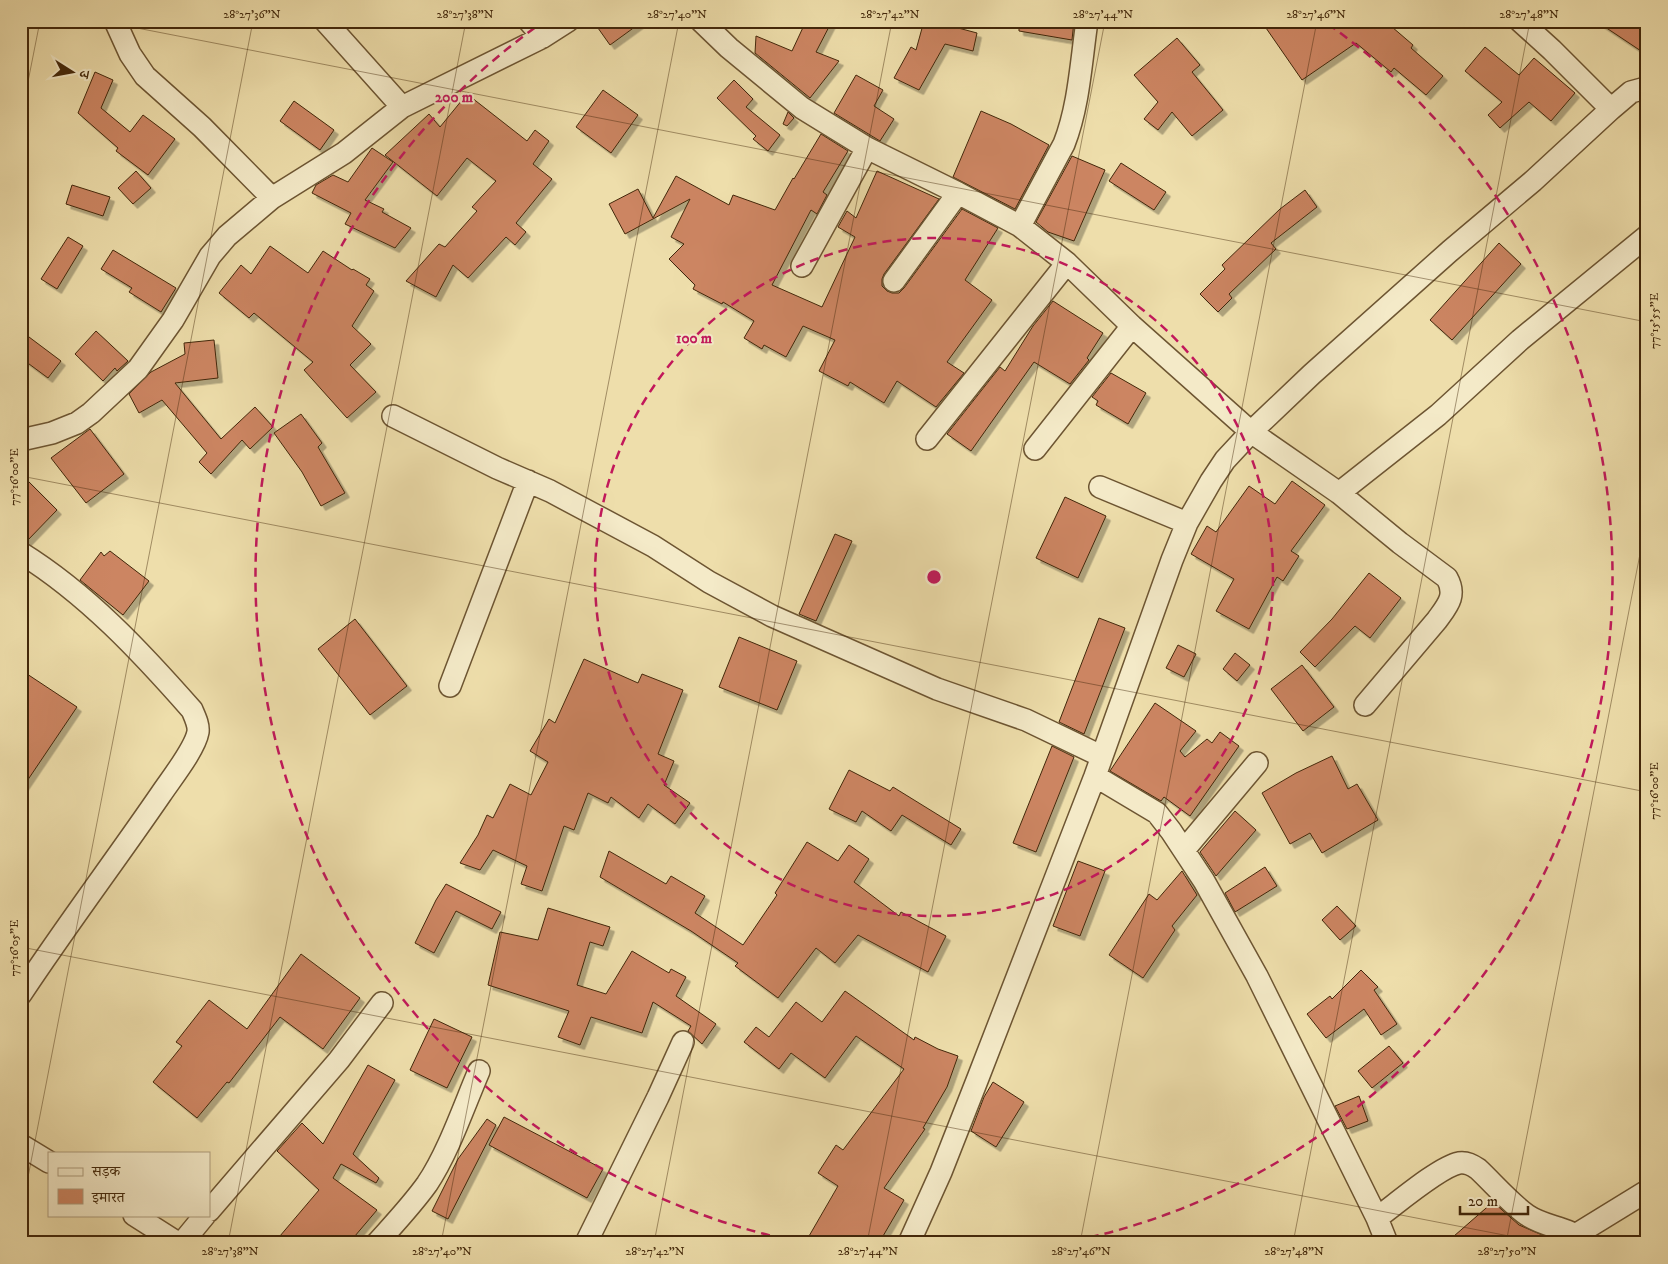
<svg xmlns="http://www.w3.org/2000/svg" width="1668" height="1264" viewBox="0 0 1668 1264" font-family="'IM FELL DW Pica','Noto Serif Devanagari',serif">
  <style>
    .building { fill: #cc8562; stroke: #42270a; filter: url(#shadow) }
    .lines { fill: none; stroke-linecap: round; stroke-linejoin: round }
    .minor-casing { stroke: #6d5532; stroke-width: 24 }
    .minor { stroke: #f4eac8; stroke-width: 21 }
    .ticks { fill: none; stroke: #42270a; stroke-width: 1; stroke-opacity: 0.45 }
    .ring { fill: none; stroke: #c2185b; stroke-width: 2.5; stroke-dasharray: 9 6 }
    .centre { fill: #c2185b; stroke: #f4eac8; stroke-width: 2.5 }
    .ring-label { font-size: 15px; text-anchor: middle; font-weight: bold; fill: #c2185b; stroke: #f4eac8; stroke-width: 4; stroke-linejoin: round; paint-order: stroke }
    .neatline { fill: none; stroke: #42270a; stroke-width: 2 }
    .ticks-label { font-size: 12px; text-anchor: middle; fill: #42270a }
  </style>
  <defs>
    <filter id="shadow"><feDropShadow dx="4.5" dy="4.5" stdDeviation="0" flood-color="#0004"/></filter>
  </defs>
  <rect width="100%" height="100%" fill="#eedeab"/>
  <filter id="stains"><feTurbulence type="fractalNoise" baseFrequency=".004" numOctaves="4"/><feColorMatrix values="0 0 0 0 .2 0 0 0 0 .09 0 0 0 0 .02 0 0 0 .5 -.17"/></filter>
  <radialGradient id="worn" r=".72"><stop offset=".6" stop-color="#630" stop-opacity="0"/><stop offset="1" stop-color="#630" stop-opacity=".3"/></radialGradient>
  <!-- building -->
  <path class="building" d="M593,21H643L610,45Z
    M806,21H832L816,52L839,61L810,98L755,53L756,36L792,51Z
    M924,21H932L977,33L973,51L945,44L919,90L894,78L911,47L916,50Z
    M1019,21H1074L1072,40L1019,31Z
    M1275,21H1385L1413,45L1411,48L1443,76L1426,95L1394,68L1391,72L1356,43L1302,80L1266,28Z
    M1596,21H1647V55Z
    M1177,38L1200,65L1192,72L1223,110L1192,136L1172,112L1158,130L1144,119L1158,102L1134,75Z
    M1485,47L1519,75L1534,58L1575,93L1551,121L1529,102L1500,128L1488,115L1502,102L1465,71Z
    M95,72L113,80L101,108L130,132L143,115L175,139L148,175L116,151L118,148L78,113Z
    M856,75L883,90L874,106L894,119L880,141L834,113Z
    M734,80L753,99L746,107L780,135L768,151L753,139L756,136L717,98Z
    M603,90L638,115L611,153L576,127Z
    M467,94L527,141L535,130L549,141L533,164L552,179L516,223L526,232L515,245L506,237L468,278L453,265L436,297L406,281L439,244L445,247L477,211L472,207L496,181L467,158L437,196L385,155L429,114L440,127Z
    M294,101L334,130L320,150L280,121Z
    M981,111L1011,124L1049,145L1015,209L953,177Z
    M788,112L794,118L787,126L783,124Z
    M821,134L848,151L823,192L827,195L817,214L811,210L772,285L822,307L855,237L838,227L847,211L856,218L877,171L939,199L884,274L882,279V286L887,291L892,293H899L904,288L962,209L998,228L965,280L992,300L947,362L964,373L936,407L897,381L884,403L850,382L848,386L819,371L835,340L803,326L786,357L764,345L762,349L744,338L754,321L723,302L722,304L693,289L695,285L669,259L684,244L671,237L690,199L625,234L609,204L638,189L653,218L676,176L729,205L733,195L775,210L793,178L794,179Z
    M372,148L393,162L365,200L384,209L382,212L411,228L395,248L345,224L351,213L312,193L316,185L333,175L348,182Z
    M1072,156L1105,170L1074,241L1048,232L1036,222Z
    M1121,163L1166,192L1154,210L1109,181Z
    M136,171L151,188L133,204L118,188Z
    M72,185L110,197L103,216L66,204Z
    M1305,190L1317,207L1271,243L1276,249L1229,294L1232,298L1218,312L1200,294L1225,269L1222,265L1280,209Z
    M68,237L83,246L57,289L41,279Z
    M1499,243L1521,264L1452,340L1430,320Z
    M270,246L308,273L323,251L352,270L353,269L370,279L366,285L374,291L352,326L371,344L350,365L376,392L347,418L304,370L313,362L254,313L249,318L219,293L241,265L251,274Z
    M113,250L176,288L161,312L129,292L132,288L101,269Z
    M1053,301L1103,333L1087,358L1089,360L1070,384L1034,362L971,451L947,434L1000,367L1005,371L1033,326Z
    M21,331L61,361L48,378L21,358Z
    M96,331L128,361L117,371L115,368L103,381L75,354Z
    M214,340L218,378L175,383L221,439L255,407L273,427L250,449L242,440L211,474L199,462L207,453L162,400L139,413L129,394L151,372L185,354L184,343Z
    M1111,373L1146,393L1128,424L1096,405L1098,401L1092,397Z
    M301,414L322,443L318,447L345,493L321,506L302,472L274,433Z
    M90,429L124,474L86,503L51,458Z
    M21,474L57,510L26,542L21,541Z
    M1292,481L1325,505L1291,551L1299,556L1283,581L1277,577L1249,629L1216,611L1234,579L1191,554L1207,526L1216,532L1249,486L1275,504Z
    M1065,497L1106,516L1078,578L1036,558Z
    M835,534L852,541L816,621L799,614Z
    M110,551L149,581L123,615L80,580L101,552L104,556Z
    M1369,573L1401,598L1370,638L1355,626L1315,667L1300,652L1332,619Z
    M1099,618L1125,628L1084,734L1059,722Z
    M355,619L407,686L370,715L318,649Z
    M739,637L797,661L777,710L719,687Z
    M1178,645L1196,654L1184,677L1166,668Z
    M1235,653L1250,665L1237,681L1223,669Z
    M584,659L638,683L642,674L683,690L658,754L674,761L664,785L690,803L675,824L648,804L639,818L611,797L608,803L588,793L574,830L564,826L542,891L521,884L527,866L493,850L480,870L460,863L478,835L487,815L493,818L510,784L531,795L548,762L530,751L549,719L555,723Z
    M1302,665L1334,707L1303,731L1271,689Z
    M21,670L77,707L21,790Z
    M1155,703L1196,731L1180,751L1185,757L1207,739L1212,743L1220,732L1239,746L1190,816L1164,797L1161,801L1110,771Z
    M1052,746L1074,757L1036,852L1013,843Z
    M1332,756L1348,789L1357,784L1378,820L1322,853L1310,833L1290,844L1262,793L1296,773Z
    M849,770L890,791L893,787L961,829L951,845L902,815L891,831L862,811L856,822L829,809Z
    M1235,811L1256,830L1216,876L1200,852Z
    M807,842L838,861L849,845L869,859L854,882L899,916L901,912L946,936L928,972L858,935L835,963L816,948L778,998L735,966L738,963L691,931L600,877L609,851L666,884L671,876L705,896L695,913L743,945L777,895L775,893Z
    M1078,861L1105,871L1080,936L1053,926Z
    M1265,867L1277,886L1235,912L1225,893Z
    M1182,871L1197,895L1172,926L1175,930L1143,978L1109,955L1149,894L1157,900Z
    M446,884L501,912L492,929L456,911L434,953L415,943L436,900Z
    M1337,906L1356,926L1340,940L1322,920Z
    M548,908L610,927L603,946L590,942L577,985L606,994L632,951L669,973L671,969L686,977L676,996L716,1024L702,1044L688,1031L691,1026L653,1002L642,1033L591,1017L580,1045L558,1037L569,1011L488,985L500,932L538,940Z
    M301,954L360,998L323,1049L280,1017L229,1083L227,1082L197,1118L153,1082L182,1046L176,1042L209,1000L247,1029Z
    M1361,970L1378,987L1374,990L1397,1024L1381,1035L1364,1009L1326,1038L1307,1014L1330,996L1332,999Z
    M845,991L914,1040L915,1037L938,1049L958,1056L947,1087L923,1128L925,1129L884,1188L904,1200L879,1243H805L838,1186L818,1173L836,1145L843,1150L904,1069L856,1036L825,1078L791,1053L779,1069L744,1042L756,1027L769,1037L796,1002L822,1022Z
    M434,1019L472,1037L447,1088L410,1070Z
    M1389,1046L1403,1063L1372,1088L1358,1071Z
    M368,1065L395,1080L353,1154L379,1178L376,1183L341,1164L333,1178L377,1210L349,1243H274L319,1190L277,1151L302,1123L323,1144Z
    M993,1082L1024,1102L996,1147L971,1131L984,1097Z
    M1359,1096L1368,1121L1347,1129L1335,1106Z
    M504,1117L603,1169L587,1198L489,1145Z
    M487,1119L496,1125L448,1219L432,1211L458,1159Z
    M1493,1202L1519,1225L1547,1237L1553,1243H1446Z"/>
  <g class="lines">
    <!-- minor casing -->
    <g class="minor-casing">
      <path id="minor" d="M115,21L130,54L145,76L202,127L272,198
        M325,21L402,107
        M529,21L543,37
        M701,21L729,48L802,108L867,148L958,193L1020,226L1067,263L1132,326L1251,432L1339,493L1400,543L1447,578C1457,596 1447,606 1437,620L1365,705
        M1520,21L1552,50L1611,109
        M1020,226L1064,144C1079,106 1081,62 1087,21
        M802,266L867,148
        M894,281L958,193
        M393,416L497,468L550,491L595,515L653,546L709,582L772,616L937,689L1026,720L1101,756
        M927,439L1067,263
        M21,440L52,433L77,423L91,413L138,369L173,320L210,256L227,236L272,198L344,153L402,107L543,37L568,21
        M1035,449L1132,326
        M1100,487L1187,523
        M1339,493L1438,415L1520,340L1647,236
        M21,553C87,594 141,652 192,710C195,717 199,725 198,732C195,749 171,779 161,794C115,861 66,926 21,994
        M450,686L528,481
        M1095,776L1157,813L1171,831L1204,881L1257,976L1377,1218L1387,1243
        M1184,850L1257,763
        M21,1145L49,1162
        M209,1211L339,1060L382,1003
        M134,1215L178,1243
        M1377,1218C1395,1205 1439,1167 1459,1163C1467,1162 1472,1165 1478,1169C1493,1183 1510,1203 1527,1215C1546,1228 1568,1226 1587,1243
        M1577,1234L1647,1191
        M182,1243L205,1215
        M377,1243C394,1224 412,1205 427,1184C448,1153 464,1106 479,1071
        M586,1243L658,1097L683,1042
        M909,1243L941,1172L978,1078L1095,776L1172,560L1187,523L1211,481L1225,460L1251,432L1312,374L1450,251L1533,181L1611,109L1631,92L1642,89L1647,90"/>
    </g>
    <!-- minor -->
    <use href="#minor" class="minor"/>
  </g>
  <!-- ticks -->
  <path class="ticks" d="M101,21L1647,322M21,117L40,21M21,476L1647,792M21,947L1545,1243M21,1213L253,21M228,1243L466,21M441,1243L679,21M654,1243L892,21M867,1243L1105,21M1080,1243L1317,21M1293,1243L1530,21M1506,1243L1647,518"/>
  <!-- distance rings -->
  <g class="ring">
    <circle cx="934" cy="577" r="339"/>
    <path d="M799 1242A679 679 0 0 1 540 24M1328 24A679 679 0 0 1 1069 1242"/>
  </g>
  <circle cx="934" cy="577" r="8" class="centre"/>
  <g class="ring-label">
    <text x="454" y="102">200 m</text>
    <text x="694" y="343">100 m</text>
  </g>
  <!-- margin -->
  <rect width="1668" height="1264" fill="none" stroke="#eedeab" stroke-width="55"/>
  <!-- legend -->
  <rect x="48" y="1152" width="162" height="65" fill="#f4eac8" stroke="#ad9c7c"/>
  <rect x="58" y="1168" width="25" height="8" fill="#f4eac8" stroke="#ad9c7c"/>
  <text x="92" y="1176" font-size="15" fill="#42270a">सड़क</text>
  <rect x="58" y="1189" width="25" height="15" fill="#cc8562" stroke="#ad9c7c"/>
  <text x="92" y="1202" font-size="15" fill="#42270a">इमारत</text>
  <!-- north arrow -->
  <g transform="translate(72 72) rotate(101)" stroke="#f4eac8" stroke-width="4" paint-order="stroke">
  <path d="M0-4L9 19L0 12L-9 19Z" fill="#42270a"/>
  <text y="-8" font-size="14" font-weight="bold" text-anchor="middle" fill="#42270a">उ</text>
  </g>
  <!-- scale -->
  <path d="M1460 1206v8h68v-8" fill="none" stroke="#42270a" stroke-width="2.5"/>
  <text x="1468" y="1206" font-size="15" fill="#42270a" stroke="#f4eac8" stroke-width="4" paint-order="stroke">20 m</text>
  <rect x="28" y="28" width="1612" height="1208" class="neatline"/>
  <g class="ticks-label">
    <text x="252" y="18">28°27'36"N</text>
    <text x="465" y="18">28°27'38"N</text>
    <text x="677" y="18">28°27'40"N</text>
    <text x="890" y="18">28°27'42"N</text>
    <text x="1103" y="18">28°27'44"N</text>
    <text x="1316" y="18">28°27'46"N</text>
    <text x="1529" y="18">28°27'48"N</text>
    <text transform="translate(1654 321) rotate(-90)" y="4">77°15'55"E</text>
    <text transform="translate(14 477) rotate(-90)" y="4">77°16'00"E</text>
    <text transform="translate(1654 791) rotate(-90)" y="4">77°16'00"E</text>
    <text transform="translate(14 948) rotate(-90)" y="4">77°16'05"E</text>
    <text x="230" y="1255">28°27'38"N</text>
    <text x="442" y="1255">28°27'40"N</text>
    <text x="655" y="1255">28°27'42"N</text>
    <text x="868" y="1255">28°27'44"N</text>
    <text x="1081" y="1255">28°27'46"N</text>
    <text x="1294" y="1255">28°27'48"N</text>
    <text x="1507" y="1255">28°27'50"N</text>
  </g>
  <rect width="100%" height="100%" filter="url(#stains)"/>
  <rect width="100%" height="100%" fill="url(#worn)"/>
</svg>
